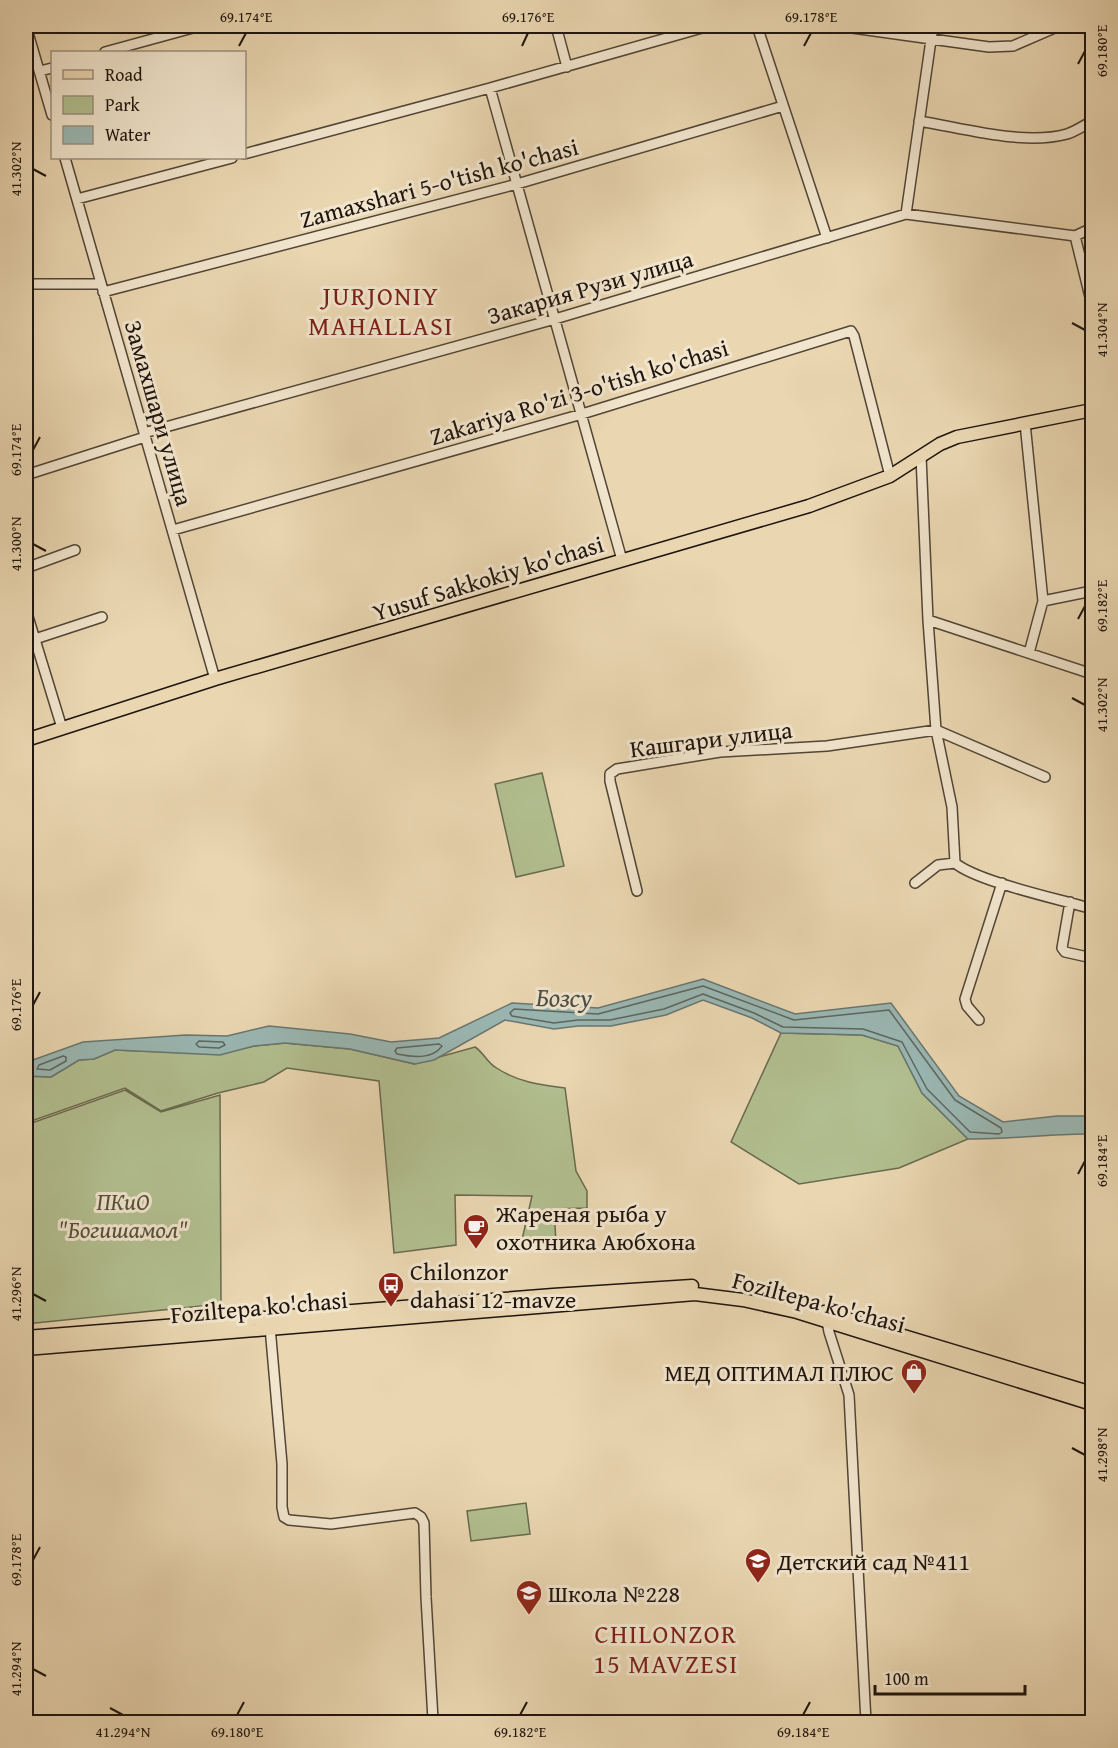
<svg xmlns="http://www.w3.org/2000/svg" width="1118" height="1748" viewBox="0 0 1118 1748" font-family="'Gentium Book Plus',serif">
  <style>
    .green { fill: #b2bf90; stroke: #686a4e; stroke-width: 1.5 }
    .water { fill: #9ab8b4; stroke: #687671; stroke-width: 1.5 }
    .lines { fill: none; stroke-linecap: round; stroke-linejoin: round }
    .shore { stroke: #5c6660; stroke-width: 1.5 }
    .minor-casing { stroke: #514536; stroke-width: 12 }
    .major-casing { stroke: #1e140d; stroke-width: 15 }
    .minor { stroke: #f1e5cd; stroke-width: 9 }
    .major { stroke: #ead7b2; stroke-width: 12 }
    .ticks { fill: none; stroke: #1e140d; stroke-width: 2 }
    .labels { text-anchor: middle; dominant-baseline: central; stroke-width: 6; stroke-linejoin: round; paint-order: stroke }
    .street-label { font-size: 24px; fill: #1e140d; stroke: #f1e5cd }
    .park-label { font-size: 24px; font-style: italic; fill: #52503b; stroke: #f1e5cd }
    .poi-label { font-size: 24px; fill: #1e140d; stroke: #f1e5cd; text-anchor: start }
    .neighbourhood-label { font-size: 26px; letter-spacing: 1.5px; fill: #7a1f14; stroke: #f1e5cd }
    .water-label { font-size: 26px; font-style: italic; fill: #494d47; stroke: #f1e5cd }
    .neatline { fill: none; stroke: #1e140d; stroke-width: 2 }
    .ticks-label { font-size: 15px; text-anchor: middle; fill: #1e140d }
  </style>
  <rect width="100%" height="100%" fill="#ead7b2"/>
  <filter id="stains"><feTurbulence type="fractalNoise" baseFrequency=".00333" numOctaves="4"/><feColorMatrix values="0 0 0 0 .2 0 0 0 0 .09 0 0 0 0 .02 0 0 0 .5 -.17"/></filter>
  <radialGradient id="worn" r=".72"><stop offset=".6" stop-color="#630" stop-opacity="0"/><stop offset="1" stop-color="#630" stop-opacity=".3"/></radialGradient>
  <!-- green -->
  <path class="green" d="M542,773L564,866L516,877L495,784Z
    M781,1033L862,1035L898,1046L922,1093L968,1139L899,1168L799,1184L731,1142Z
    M285,1043L350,1049L414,1064L475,1047C483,1052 487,1062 495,1067C517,1082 540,1085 565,1088L576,1171L587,1191V1208L554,1209L556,1243L521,1244L532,1196L455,1195L456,1245L394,1253L379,1081L287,1068L264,1082L218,1093L161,1111L125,1088L26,1123V1076L51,1077L79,1060L94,1059L115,1050L219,1054L254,1046Z
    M125,1090L161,1112L220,1095L221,1304L26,1324V1125Z
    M526,1503L530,1534L471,1541L467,1511Z"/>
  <!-- water -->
  <path class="water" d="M703,979L795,1014L891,1003L959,1096L1003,1122L1057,1116H1092V1134C1051,1133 1010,1140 968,1139L922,1093L898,1046L862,1035L781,1033L752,1018L703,1000L666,1015L611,1026H578L554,1029L505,1020L434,1060L415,1064L350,1049L285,1043L254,1046L220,1055L115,1050L94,1059L79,1060L51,1077L26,1076V1058L33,1060L83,1042L186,1035L227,1036L269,1026L350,1034L391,1042L439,1038L512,1003L598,1008Z"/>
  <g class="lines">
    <!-- shore -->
    <path class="shore" d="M703,986L794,1020L889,1010L955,1100L1001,1128L1002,1132L999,1134L970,1132L927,1089L902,1042L863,1029L783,1027L754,1013L703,994L664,1009L610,1020H578L554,1023L512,1016L510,1013L514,1009L598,1014Z
      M199,1041L223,1042L225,1045L219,1048L199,1047L196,1044Z
      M439,1044L442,1046C432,1060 412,1057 397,1054L395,1051L397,1048Z
      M63,1056L66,1057V1061L50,1070L37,1069L39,1065Z"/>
    <!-- minor casing -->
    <g class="minor-casing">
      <path id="minor" d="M26,26L52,115
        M556,26L567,67
        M757,26L827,238
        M838,26L989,47L1013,46L1059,26
        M105,52L200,26
        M40,71L52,68
        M490,88L622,560
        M919,121C963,128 1024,146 1067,134C1076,131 1085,125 1092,121
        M244,154L490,88L709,26
        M65,158L215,679
        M77,199L232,158
        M906,214L933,26
        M1075,236L1092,305
        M26,284H100
        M103,292L517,184L783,106
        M1025,423L1043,601
        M144,433L555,319L906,214L1075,236L1092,228
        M921,456L928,620L936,730L952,807L955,863C978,882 1060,899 1092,909
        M26,475L145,437
        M173,530L582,414L851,331L854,336L890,476
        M26,568L75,550
        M26,610L62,728
        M928,620L1092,674
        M35,639L102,617
        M1029,653L1043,601L1092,591
        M915,883L938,865L955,863
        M637,891L610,781V774L617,769L720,752L827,746L936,730L1045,777
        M1070,902L1062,948L1065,952L1092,958
        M979,1020L967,1006L965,999L1002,883
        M827,1321L829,1332L849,1395L866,1722
        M270,1327L282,1464V1507L284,1517L289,1520L331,1524L415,1513L421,1517L424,1523L426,1597L433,1720L484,1722"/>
    </g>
    <!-- major casing -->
    <g class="major-casing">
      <path id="major" d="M26,740L215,679L809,506L890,476L940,444L957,437L1092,410
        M824,1312L1092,1393
        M26,1337L553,1295L692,1286
        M26,1349L695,1294L743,1300L797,1312L1092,1404"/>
    </g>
    <!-- minor -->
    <use href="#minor" class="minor"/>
    <!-- major -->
    <use href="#major" class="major"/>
  </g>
  <!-- ticks -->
  <path class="ticks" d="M239,46L246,33M522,46L528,33M804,46L811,33M1078,64L1085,51M33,169L46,176M1072,323L1085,330M33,450L40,437M33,544L46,551M1078,619L1085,606M1072,698L1085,705M33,1005L40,992M1078,1174L1085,1161M33,1294L46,1301M1072,1448L1085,1455M33,1560L40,1547M33,1669L46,1676M110,1708L123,1715M237,1715L244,1702M520,1715L527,1702M803,1715L810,1702"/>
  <!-- icons -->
  <defs>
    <g id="cafe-pin" transform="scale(1.35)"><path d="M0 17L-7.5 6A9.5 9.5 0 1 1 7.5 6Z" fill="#8f2418" stroke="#f1e5cd"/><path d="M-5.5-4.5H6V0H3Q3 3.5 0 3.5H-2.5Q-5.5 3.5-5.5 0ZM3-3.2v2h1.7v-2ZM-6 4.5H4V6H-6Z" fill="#fff"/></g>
    <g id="bus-pin" transform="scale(1.35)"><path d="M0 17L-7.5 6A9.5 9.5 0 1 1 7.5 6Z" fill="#8f2418" stroke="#f1e5cd"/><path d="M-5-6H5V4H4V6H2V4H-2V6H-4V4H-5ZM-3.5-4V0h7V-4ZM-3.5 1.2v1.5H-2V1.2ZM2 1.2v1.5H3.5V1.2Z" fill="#fff"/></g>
    <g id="shop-pin" transform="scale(1.35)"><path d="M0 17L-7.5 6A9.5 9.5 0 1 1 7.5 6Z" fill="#8f2418" stroke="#f1e5cd"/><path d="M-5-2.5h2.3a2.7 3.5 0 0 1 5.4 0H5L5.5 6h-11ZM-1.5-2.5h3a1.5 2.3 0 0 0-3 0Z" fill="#fff"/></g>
    <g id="school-pin" transform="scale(1.35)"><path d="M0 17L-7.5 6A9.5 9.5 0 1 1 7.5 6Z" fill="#8f2418" stroke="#f1e5cd"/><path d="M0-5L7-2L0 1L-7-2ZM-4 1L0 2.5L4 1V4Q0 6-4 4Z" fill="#fff"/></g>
  </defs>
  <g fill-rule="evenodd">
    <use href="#cafe-pin" x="476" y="1227"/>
    <use href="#bus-pin" x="391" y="1285"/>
    <use href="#shop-pin" x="914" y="1372"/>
    <use href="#school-pin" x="758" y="1561"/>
    <use href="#school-pin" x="529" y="1593"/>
  </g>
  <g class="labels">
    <!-- street labels -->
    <g class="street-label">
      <text transform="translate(439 183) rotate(-15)">Zamaxshari 5-o'tish ko'chasi</text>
      <text transform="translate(590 287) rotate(-16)">Закария Рузи улица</text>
      <text transform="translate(579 392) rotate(-17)">Zakariya Ro'zi 3-o'tish ko'chasi</text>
      <text transform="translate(159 413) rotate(74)">Замахшари улица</text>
      <text transform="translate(488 578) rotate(-17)">Yusuf Sakkokiy ko'chasi</text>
      <text transform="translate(711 739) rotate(-7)">Кашгари улица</text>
      <text transform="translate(819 1302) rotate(15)">Foziltepa ko'chasi</text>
      <text transform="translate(259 1307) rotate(-5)">Foziltepa ko'chasi</text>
    </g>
    <!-- park labels -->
    <g class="park-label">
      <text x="123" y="1201">ПКиО<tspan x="123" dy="28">"Богишамол"</tspan></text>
    </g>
    <!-- poi labels -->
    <g class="poi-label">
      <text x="496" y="1213">Жареная рыба у<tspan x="496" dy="28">охотника Аюбхона</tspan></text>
      <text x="410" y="1271">Chilonzor<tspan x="410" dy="28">dahasi 12-mavze</tspan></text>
      <text x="894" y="1372" text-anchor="end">МЕД ОПТИМАЛ ПЛЮС</text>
      <text x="777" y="1561">Детский сад №411</text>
      <text x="548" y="1593">Школа №228</text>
    </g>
    <!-- neighbourhood labels -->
    <g class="neighbourhood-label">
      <text x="381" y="295">JURJONIY<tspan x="381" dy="30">MAHALLASI</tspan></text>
      <text x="666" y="1633">CHILONZOR<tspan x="666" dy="30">15 MAVZESI</tspan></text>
    </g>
    <!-- water labels -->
    <g class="water-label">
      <text transform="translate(564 997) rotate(1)">Бозсу</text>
    </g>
  </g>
  <!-- margin -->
  <rect width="1118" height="1748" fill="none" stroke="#ead7b2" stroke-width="66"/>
  <!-- legend -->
  <rect x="51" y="51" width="195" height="108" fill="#f1e5cd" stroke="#9d9180" stroke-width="1.5"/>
  <rect x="63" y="70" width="30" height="9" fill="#ead7b2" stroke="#9d9180" stroke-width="1.5"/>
  <text x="105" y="81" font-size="18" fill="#1e140d">Road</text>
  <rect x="63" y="96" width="30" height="18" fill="#b2bf90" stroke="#9d9180" stroke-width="1.5"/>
  <text x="105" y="111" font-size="18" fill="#1e140d">Park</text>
  <rect x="63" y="126" width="30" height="18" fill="#9ab8b4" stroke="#9d9180" stroke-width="1.5"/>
  <text x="105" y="141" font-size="18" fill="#1e140d">Water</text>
  <!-- scale -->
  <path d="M875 1685v9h150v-9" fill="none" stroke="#1e140d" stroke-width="3"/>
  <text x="884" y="1685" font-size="18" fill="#1e140d" stroke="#f1e5cd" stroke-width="4.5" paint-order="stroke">100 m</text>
  <rect x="33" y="33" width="1052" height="1682" class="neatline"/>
  <g class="ticks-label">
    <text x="246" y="22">69.174°E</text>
    <text x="528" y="22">69.176°E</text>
    <text x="811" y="22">69.178°E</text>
    <text transform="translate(1102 51) rotate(-90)" y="5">69.180°E</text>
    <text transform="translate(16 169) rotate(-90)" y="5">41.302°N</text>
    <text transform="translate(1102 330) rotate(-90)" y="5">41.304°N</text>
    <text transform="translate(16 450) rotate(-90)" y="5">69.174°E</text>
    <text transform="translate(16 544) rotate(-90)" y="5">41.300°N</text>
    <text transform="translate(1102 606) rotate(-90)" y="5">69.182°E</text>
    <text transform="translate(1102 705) rotate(-90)" y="5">41.302°N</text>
    <text transform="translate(16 1005) rotate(-90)" y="5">69.176°E</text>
    <text transform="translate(1102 1161) rotate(-90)" y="5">69.184°E</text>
    <text transform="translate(16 1294) rotate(-90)" y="5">41.296°N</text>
    <text transform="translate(1102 1455) rotate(-90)" y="5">41.298°N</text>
    <text transform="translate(16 1560) rotate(-90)" y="5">69.178°E</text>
    <text transform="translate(16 1669) rotate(-90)" y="5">41.294°N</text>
    <text x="123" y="1737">41.294°N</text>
    <text x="237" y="1737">69.180°E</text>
    <text x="520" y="1737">69.182°E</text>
    <text x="803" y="1737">69.184°E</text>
  </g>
  <rect width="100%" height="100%" filter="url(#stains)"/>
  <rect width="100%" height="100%" fill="url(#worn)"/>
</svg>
